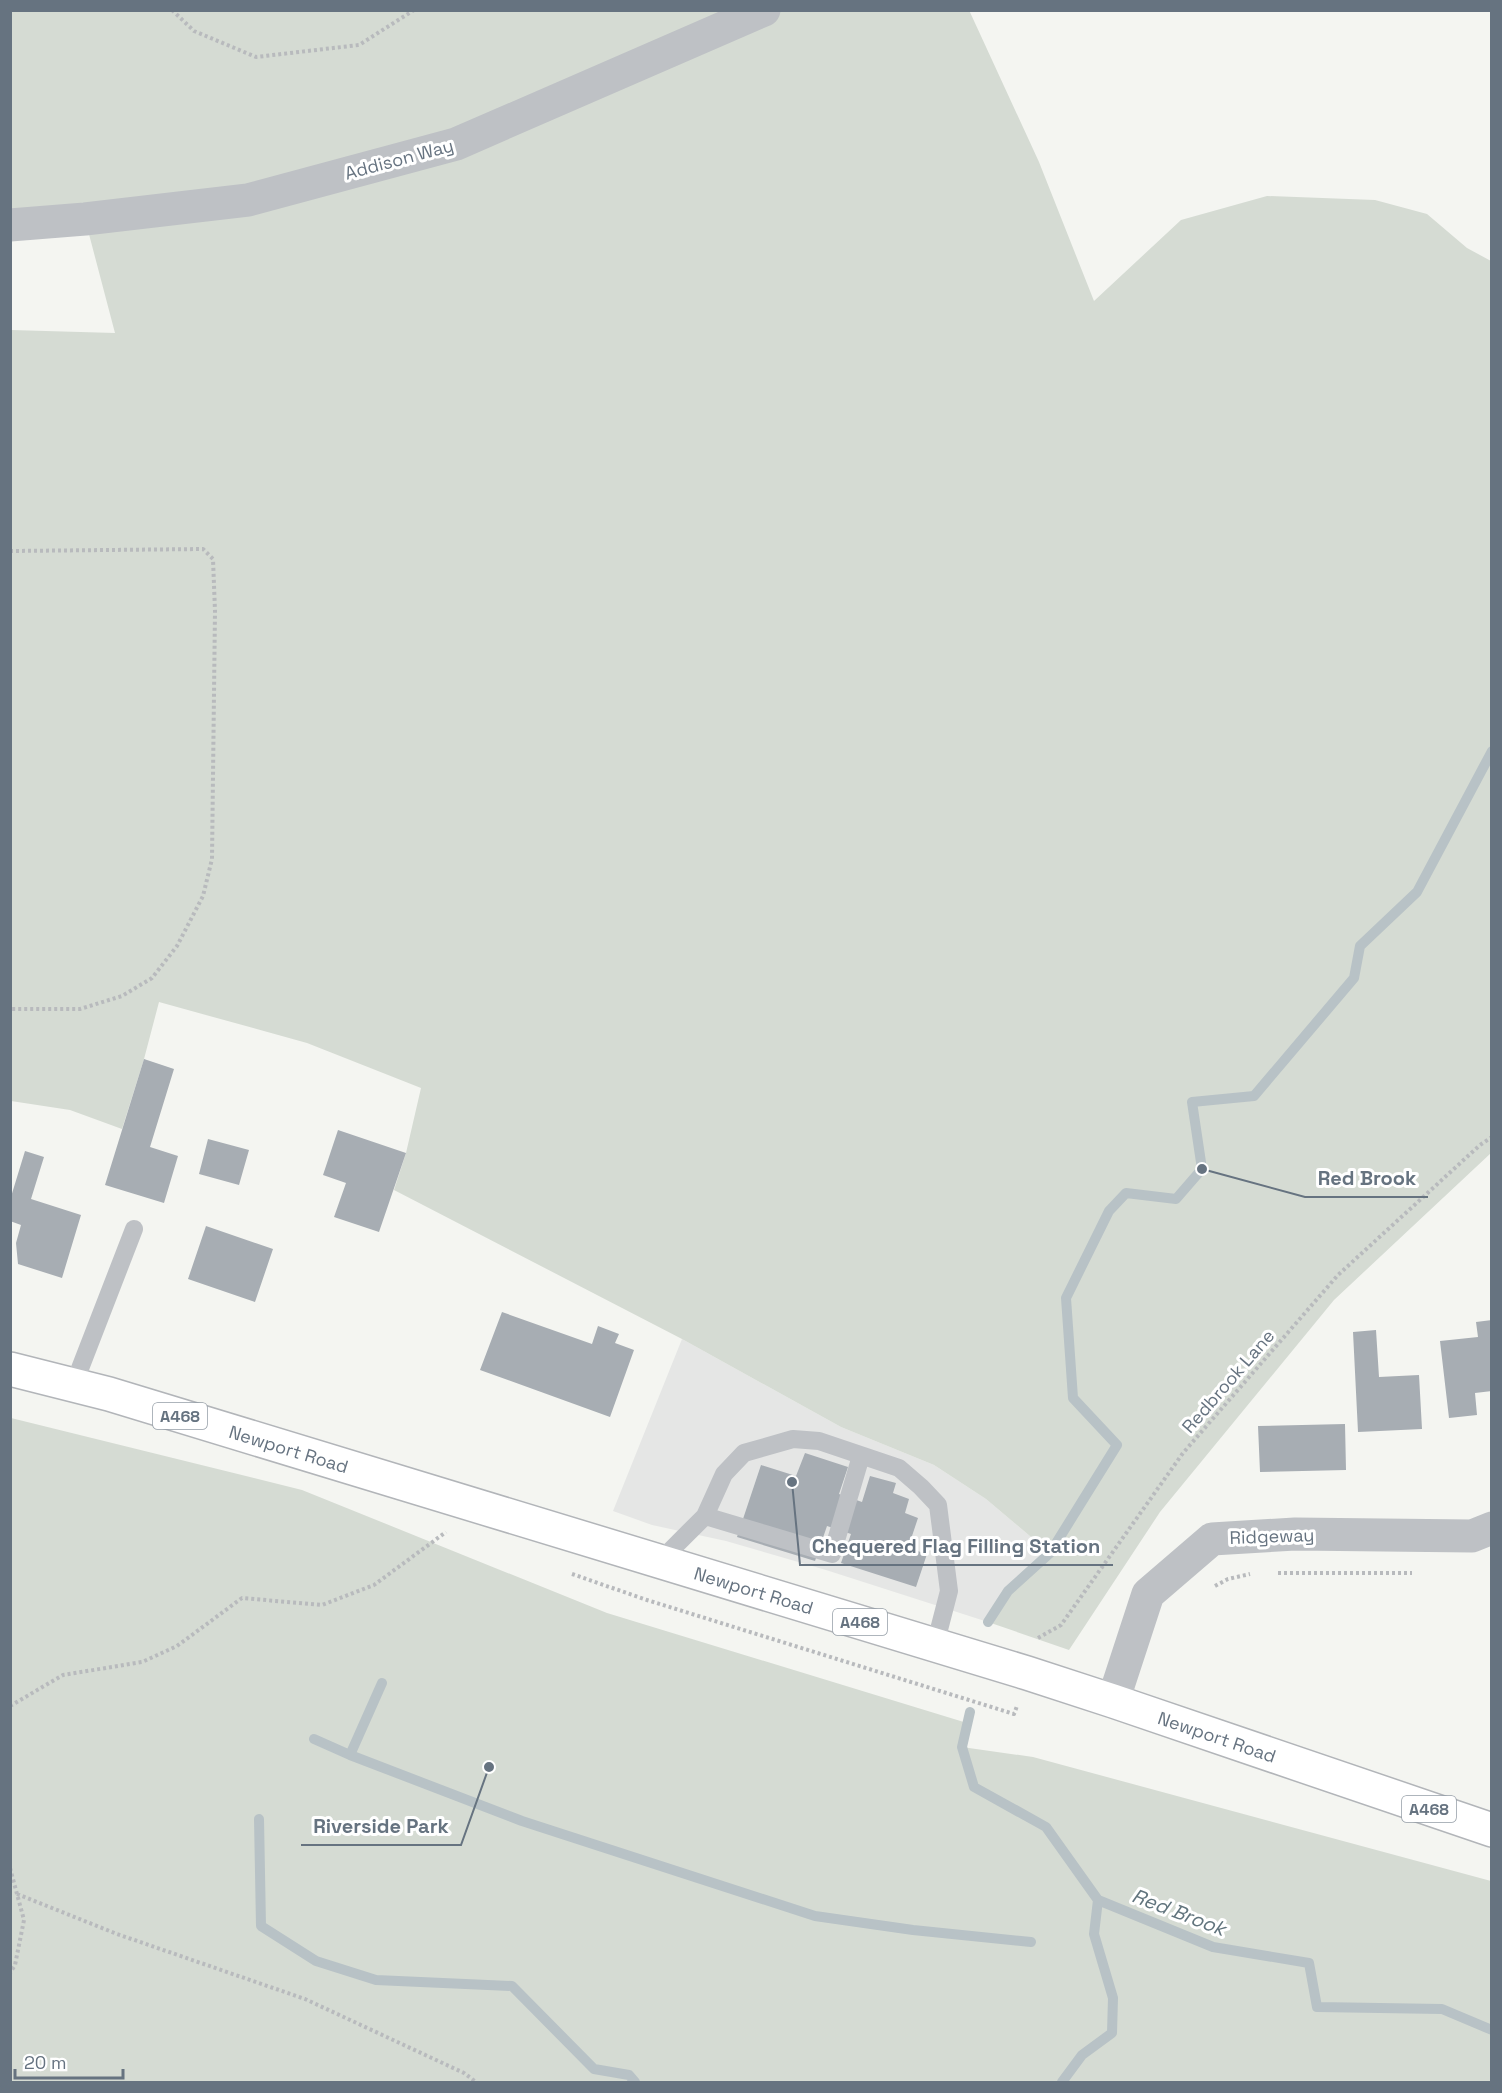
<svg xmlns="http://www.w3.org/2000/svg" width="1502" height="2093" viewBox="0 0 1502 2093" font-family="'Space Grotesk',sans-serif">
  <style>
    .built { fill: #e5e6e5 }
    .green { fill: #d5dbd3 }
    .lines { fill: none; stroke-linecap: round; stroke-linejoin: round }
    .stream { stroke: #b8c2c6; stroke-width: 10 }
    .building { fill: #a7adb3 }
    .primary-casing { stroke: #b2b5b9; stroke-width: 36 }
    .path { stroke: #b8babd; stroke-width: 4; stroke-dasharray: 3 3; stroke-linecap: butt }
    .service { stroke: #bec1c5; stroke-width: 18 }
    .minor { stroke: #bec1c5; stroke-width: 33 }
    .tertiary { stroke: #bec1c5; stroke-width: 33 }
    .primary { stroke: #fff; stroke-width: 33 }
    .labels { text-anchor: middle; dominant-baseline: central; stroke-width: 6; stroke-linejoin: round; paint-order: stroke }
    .shield { fill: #fff; stroke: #949da6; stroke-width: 1.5 }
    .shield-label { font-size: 16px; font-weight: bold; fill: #667380 }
    .street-label { font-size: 18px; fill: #667380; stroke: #fff }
    .water-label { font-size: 20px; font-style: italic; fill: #61747d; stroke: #fff }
    .leader { fill: none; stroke: #667380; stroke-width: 2 }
    .callout-dot { fill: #667380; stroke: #fff; stroke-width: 2 }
    .callout-label { font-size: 20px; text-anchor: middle; font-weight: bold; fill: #667380; stroke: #fff; stroke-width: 6; stroke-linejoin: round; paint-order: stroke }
  </style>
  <rect width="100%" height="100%" fill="#f4f5f1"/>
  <!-- built -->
  <path class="built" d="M682,1339L841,1427L934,1465L986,1499L1050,1553L1008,1591L988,1622L826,1570L726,1541L652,1525L613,1511Z"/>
  <!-- green -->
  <path class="green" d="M969,10L1039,162L1094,301L1181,220L1267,196L1375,200L1427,214L1467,248L1491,261V1153L1334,1300L1160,1512L1069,1650L988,1622L1008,1591L1050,1553L986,1499L934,1465L841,1427L682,1339L394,1190L406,1153L421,1088L307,1043L159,1002L144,1059L122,1129L70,1110L11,1101V330L115,333L85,219L11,225V11Z
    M11,1418L302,1490L607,1613L967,1723L962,1747L1033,1757L1491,1881V2082H11Z"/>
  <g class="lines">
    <!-- stream -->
    <path class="stream" d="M988,1622L1008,1591L1050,1553L1117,1445L1073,1398L1066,1298L1109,1211L1126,1193L1176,1199L1202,1169L1192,1102L1254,1096L1354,978L1360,946L1417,892L1492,751
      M970,1712L962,1747L974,1787L1046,1827L1098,1900L1213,1947L1309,1963L1317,2007L1442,2009L1492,2030
      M314,1739L350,1755L522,1821L815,1916L913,1930L1031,1942
      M350,1755L382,1683
      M259,1819L261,1926L316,1961L376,1980L512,1986L594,2069L629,2075L635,2082
      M1062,2082L1082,2055L1112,2033L1113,1998L1094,1934L1098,1900"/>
  </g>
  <!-- building -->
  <path class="building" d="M144,1059L174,1069L150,1147L178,1156L164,1203L105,1185Z
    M338,1130L406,1153L379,1232L334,1217L346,1183L323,1175Z
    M208,1139L249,1150L239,1185L199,1174Z
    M25,1151L44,1157L31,1199L81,1215L62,1278L18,1264L16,1243L21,1225L10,1221V1200Z
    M206,1226L273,1249L255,1302L188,1279Z
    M502,1312L592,1344L598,1326L619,1334L615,1343L634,1350L610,1417L480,1370Z
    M1492,1320V1391L1475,1393L1477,1415L1449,1418L1440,1341L1478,1337L1476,1322Z
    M1376,1330L1379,1377L1419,1375L1422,1429L1358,1432L1353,1332Z
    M1345,1424L1346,1470L1260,1472L1258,1426Z
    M805,1453L848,1467L839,1494L862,1502L870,1476L896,1483L893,1493L909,1499L905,1513L918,1518L908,1548L927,1554L916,1587L841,1563L851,1534L827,1526L815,1561L737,1537L761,1465L796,1476Z"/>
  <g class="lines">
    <!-- primary casing -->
    <g class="primary-casing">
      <g id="primary">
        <path id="s1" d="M10,1369L109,1394L1027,1673L1113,1701L1492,1830"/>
      </g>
    </g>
    <!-- path -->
    <path class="path" d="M172,10L194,31L256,57L359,45L414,10
      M10,551L203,549L213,559L215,611L212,859L203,896L177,946L152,978L122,996L80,1009H10
      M1278,1573H1412
      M572,1574L647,1600L1014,1714L1017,1706
      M1215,1586L1228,1579L1250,1574
      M1038,1638L1061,1625L1183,1453L1338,1275L1480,1145L1492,1137
      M10,1706L63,1675L142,1662L177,1646L242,1598L322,1605L374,1585L446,1532
      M10,1868L24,1920L15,1965L10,1973
      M17,1894L117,1934L305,1999L464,2073L476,2082"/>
    <!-- service -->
    <path class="service" d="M74,1384L134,1229
      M705,1516L832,1554L861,1456
      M659,1562L705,1516L724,1474L744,1453L793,1439L819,1441L899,1468L921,1487L938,1505L949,1591L935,1645"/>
    <!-- minor -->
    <path class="minor" d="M1113,1701L1148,1594L1212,1539L1295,1534L1472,1536L1492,1528"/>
    <!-- tertiary -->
    <path class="tertiary" d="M10,225L85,219L248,200L456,144L764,10"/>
    <!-- primary -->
    <use href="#primary" class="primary"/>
  </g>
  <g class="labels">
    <!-- shield labels -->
    <g class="shield">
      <rect x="153" y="1403" width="54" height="26" rx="4.5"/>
      <rect x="833" y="1609" width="54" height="26" rx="4.5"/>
      <rect x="1402" y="1796" width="54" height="26" rx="4.5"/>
    </g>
    <g class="shield-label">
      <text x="180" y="1416">A468</text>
      <text x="860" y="1622">A468</text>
      <text x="1429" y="1809">A468</text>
    </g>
    <!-- street labels -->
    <g class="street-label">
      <text transform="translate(399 159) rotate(-15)">Addison Way</text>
      <text transform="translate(1228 1381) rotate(-49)">Redbrook Lane</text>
      <text stroke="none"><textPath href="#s1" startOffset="290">Newport Road</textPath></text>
      <text transform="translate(1272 1536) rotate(-2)">Ridgeway</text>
      <text stroke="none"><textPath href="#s1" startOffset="776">Newport Road</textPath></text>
      <text stroke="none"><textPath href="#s1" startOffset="1262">Newport Road</textPath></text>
    </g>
    <!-- water labels -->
    <g class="water-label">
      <text transform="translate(1179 1912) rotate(21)">Red Brook</text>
    </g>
  </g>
  <!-- callouts -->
  <path class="leader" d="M1202 1169L1305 1197H1428M792 1482L800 1565H1113M489 1767L461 1845H301"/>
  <g class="callout-dot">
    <circle cx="1202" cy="1169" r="6"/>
    <circle cx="792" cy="1482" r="6"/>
    <circle cx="489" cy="1767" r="6"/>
  </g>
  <g class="callout-label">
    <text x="1367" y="1185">Red Brook</text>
    <text x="956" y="1553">Chequered Flag Filling Station</text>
    <text x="381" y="1833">Riverside Park</text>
  </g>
  <!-- border -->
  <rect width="1502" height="2093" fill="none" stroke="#667380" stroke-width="24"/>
  <!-- scale -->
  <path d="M15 2069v9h108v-9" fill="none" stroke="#667380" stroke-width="3"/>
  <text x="24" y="2069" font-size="18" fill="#667380" stroke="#ffffff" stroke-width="4.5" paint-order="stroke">20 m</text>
</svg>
